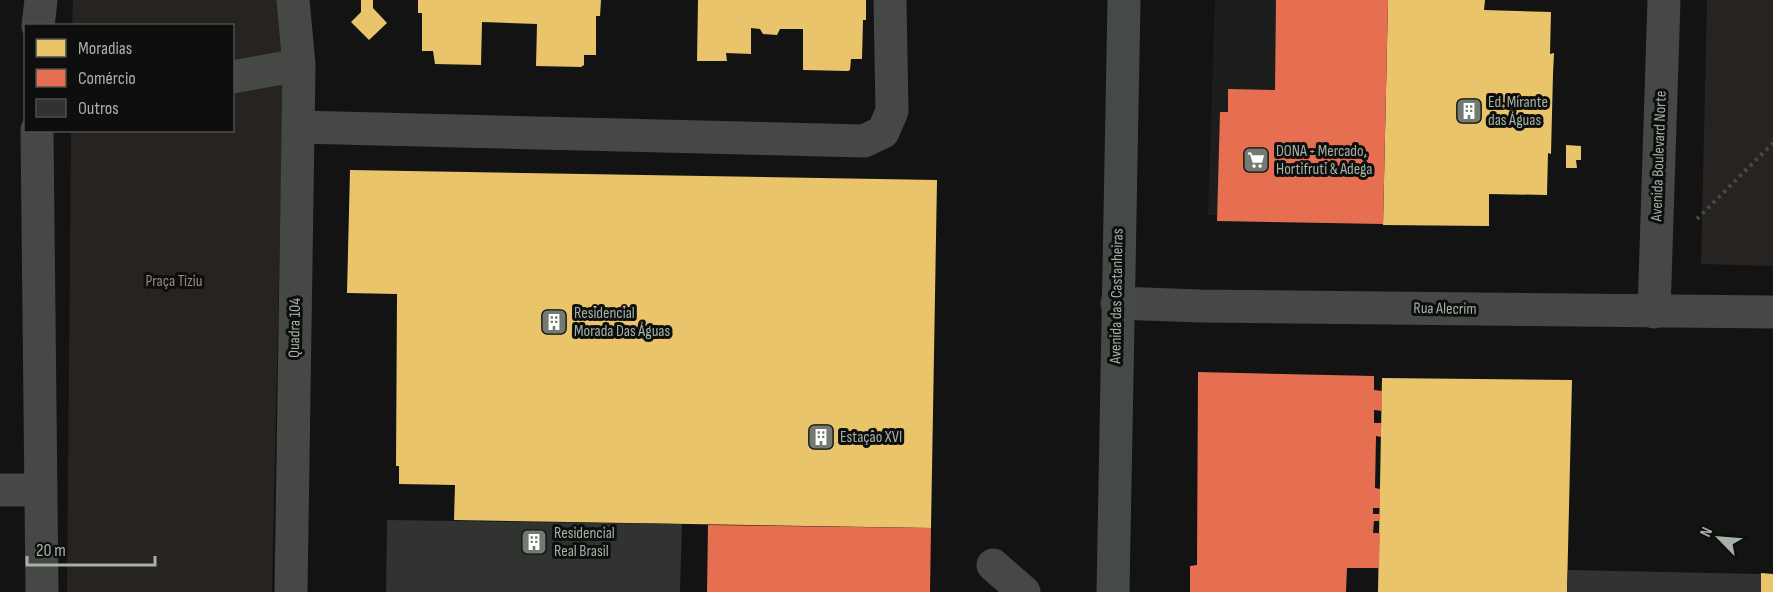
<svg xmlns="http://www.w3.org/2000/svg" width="1773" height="592" viewBox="0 0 1773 592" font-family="'Sofia Sans Condensed',sans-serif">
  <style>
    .built { fill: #1c1e1d }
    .green { fill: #272321 }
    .homes { fill: #e9c46a }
    .shops { fill: #e76f51 }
    .building { fill: #313331 }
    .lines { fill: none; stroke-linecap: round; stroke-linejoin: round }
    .path { stroke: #474947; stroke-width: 4; stroke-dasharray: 3 4.5; stroke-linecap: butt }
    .minor { stroke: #454845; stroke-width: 33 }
    .major { stroke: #464a46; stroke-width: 33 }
    .labels { text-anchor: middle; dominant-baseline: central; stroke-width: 6; stroke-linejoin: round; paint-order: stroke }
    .poi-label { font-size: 16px; fill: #a5b2a5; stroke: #0d0e0d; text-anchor: start }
    .street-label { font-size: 16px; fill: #a5b2a5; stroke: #0d0e0d }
    .park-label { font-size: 16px; fill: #9b897e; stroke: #0d0e0d }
  </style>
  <rect width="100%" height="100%" fill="#121312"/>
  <!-- built -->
  <path class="built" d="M1215,0H1375L1369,220L1208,215Z"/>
  <!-- green -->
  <path class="green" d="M73,0H277L284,52L272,592H67L71,131L232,130V26L72,25Z
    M1707,0H1773V266L1701,264Z"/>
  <!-- homes -->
  <path class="homes" d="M361,0H373V8L387,23L369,40L351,22L361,12Z
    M418,0H601L600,16H596V55H584V65L581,67L536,66L537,24L482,22L481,65L435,64L433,51H422V13H418Z
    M698,0H866V20H863L862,59H851L850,70L848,71L803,70V29H780L777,35L763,34L760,29L751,28V54L726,53L727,61H697Z
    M1388,0H1485L1484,10L1551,12L1550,54L1554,53L1553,74L1551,154L1548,153L1547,195L1489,194V226L1383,225Z
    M1566,145L1581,146V160H1576L1577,168H1566Z
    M350,170L937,180L931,528L454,520L455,485L399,484V466H396L397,294L347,293Z
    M1382,378L1572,380L1567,592H1378Z
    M1761,573L1773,574V592H1761Z"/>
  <!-- shops -->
  <path class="shops" d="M1276,0H1388L1383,224L1217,221L1220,112H1228V89L1275,90Z
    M1198,372L1374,376V390L1382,391V411L1374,410V423H1381V437L1376,436L1375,488L1380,489V508H1373V514H1380V521H1374L1373,533H1380L1379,568H1347L1346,592H1190V566L1197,565Z
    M708,525L931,528L930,592H707Z"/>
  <!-- building -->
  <path class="building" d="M387,520L682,524L680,592H386Z
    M1568,570L1761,574V592H1567Z"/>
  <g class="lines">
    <!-- path -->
    <path class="path" d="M1697,219L1773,143"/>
    <!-- minor -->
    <path class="minor" d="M38,26L41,0
      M232,77L299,65
      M298,127L864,141L883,132L892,111L890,0
      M37,130L42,592
      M1117,303L1200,306L1773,312
      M1654,312L1664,0
      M0,490H40
      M993,565L1024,592
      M291,592L299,65L293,0"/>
    <!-- major -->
    <path class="major" d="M1113,592L1124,0"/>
  </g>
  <!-- icons -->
  <defs>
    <g id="building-square" transform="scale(1.35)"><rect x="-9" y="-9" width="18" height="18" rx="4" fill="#727a72" stroke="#0d0e0d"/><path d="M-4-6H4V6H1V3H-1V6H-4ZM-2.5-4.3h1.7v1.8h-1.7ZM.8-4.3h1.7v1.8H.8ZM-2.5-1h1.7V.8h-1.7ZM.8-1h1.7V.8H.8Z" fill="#fff"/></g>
    <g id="supermarket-square" transform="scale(1.35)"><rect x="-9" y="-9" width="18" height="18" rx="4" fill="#727a72" stroke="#0d0e0d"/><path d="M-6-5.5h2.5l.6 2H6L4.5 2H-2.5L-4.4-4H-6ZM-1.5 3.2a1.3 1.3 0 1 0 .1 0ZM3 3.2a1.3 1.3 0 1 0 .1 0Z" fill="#fff"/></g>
  </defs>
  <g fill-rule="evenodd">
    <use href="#building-square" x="1469" y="111"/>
    <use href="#supermarket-square" x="1256" y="160"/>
    <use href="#building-square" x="554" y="322"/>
    <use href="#building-square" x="821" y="437"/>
    <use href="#building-square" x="534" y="542"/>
  </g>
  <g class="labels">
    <!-- poi labels -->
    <g class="poi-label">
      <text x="1488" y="102">Ed. Mirante<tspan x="1488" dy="18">das Águas</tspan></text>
      <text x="1276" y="151">DONA - Mercado,<tspan x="1276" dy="18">Hortifruti &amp; Adega</tspan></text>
      <text x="574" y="313">Residencial<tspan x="574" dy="18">Morada Das Águas</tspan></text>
      <text x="840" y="437">Estação XVI</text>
      <text x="554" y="533">Residencial<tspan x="554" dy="18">Real Brasil</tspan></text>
    </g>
    <!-- street labels -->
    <g class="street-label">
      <text transform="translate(1659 156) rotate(-88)">Avenida Boulevard Norte</text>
      <text transform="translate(1117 296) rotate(-89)">Avenida das Castanheiras</text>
      <text transform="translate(1445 309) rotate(1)">Rua Alecrim</text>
      <text transform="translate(295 328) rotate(-89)">Quadra 104</text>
    </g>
    <!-- park labels -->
    <g class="park-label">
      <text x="174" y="281">Praça Tiziu</text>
    </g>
  </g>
  <!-- legend -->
  <rect x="24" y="24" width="210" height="108" fill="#0d0e0d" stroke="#4a504a" stroke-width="1.5"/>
  <rect x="36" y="39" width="30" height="18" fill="#e9c46a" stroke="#4a504a" stroke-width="1.5"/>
  <text x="78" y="54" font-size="18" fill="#a5b2a5">Moradias</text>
  <rect x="36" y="69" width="30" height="18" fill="#e76f51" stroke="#4a504a" stroke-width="1.5"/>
  <text x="78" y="84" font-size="18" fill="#a5b2a5">Comércio</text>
  <rect x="36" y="99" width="30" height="18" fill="#313331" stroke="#4a504a" stroke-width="1.5"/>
  <text x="78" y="114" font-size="18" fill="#a5b2a5">Outros</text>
  <!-- north arrow -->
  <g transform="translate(1719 538) rotate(295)" stroke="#0d0e0d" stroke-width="4.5" paint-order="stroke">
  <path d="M0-4.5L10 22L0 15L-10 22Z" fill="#a5b2a5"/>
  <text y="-9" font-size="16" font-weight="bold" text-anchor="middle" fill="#a5b2a5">N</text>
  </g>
  <!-- scale -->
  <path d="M27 556v9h128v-9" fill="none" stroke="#a5b2a5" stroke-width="3"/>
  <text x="36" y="556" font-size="18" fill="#a5b2a5" stroke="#0d0e0d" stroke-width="4.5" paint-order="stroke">20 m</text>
</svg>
